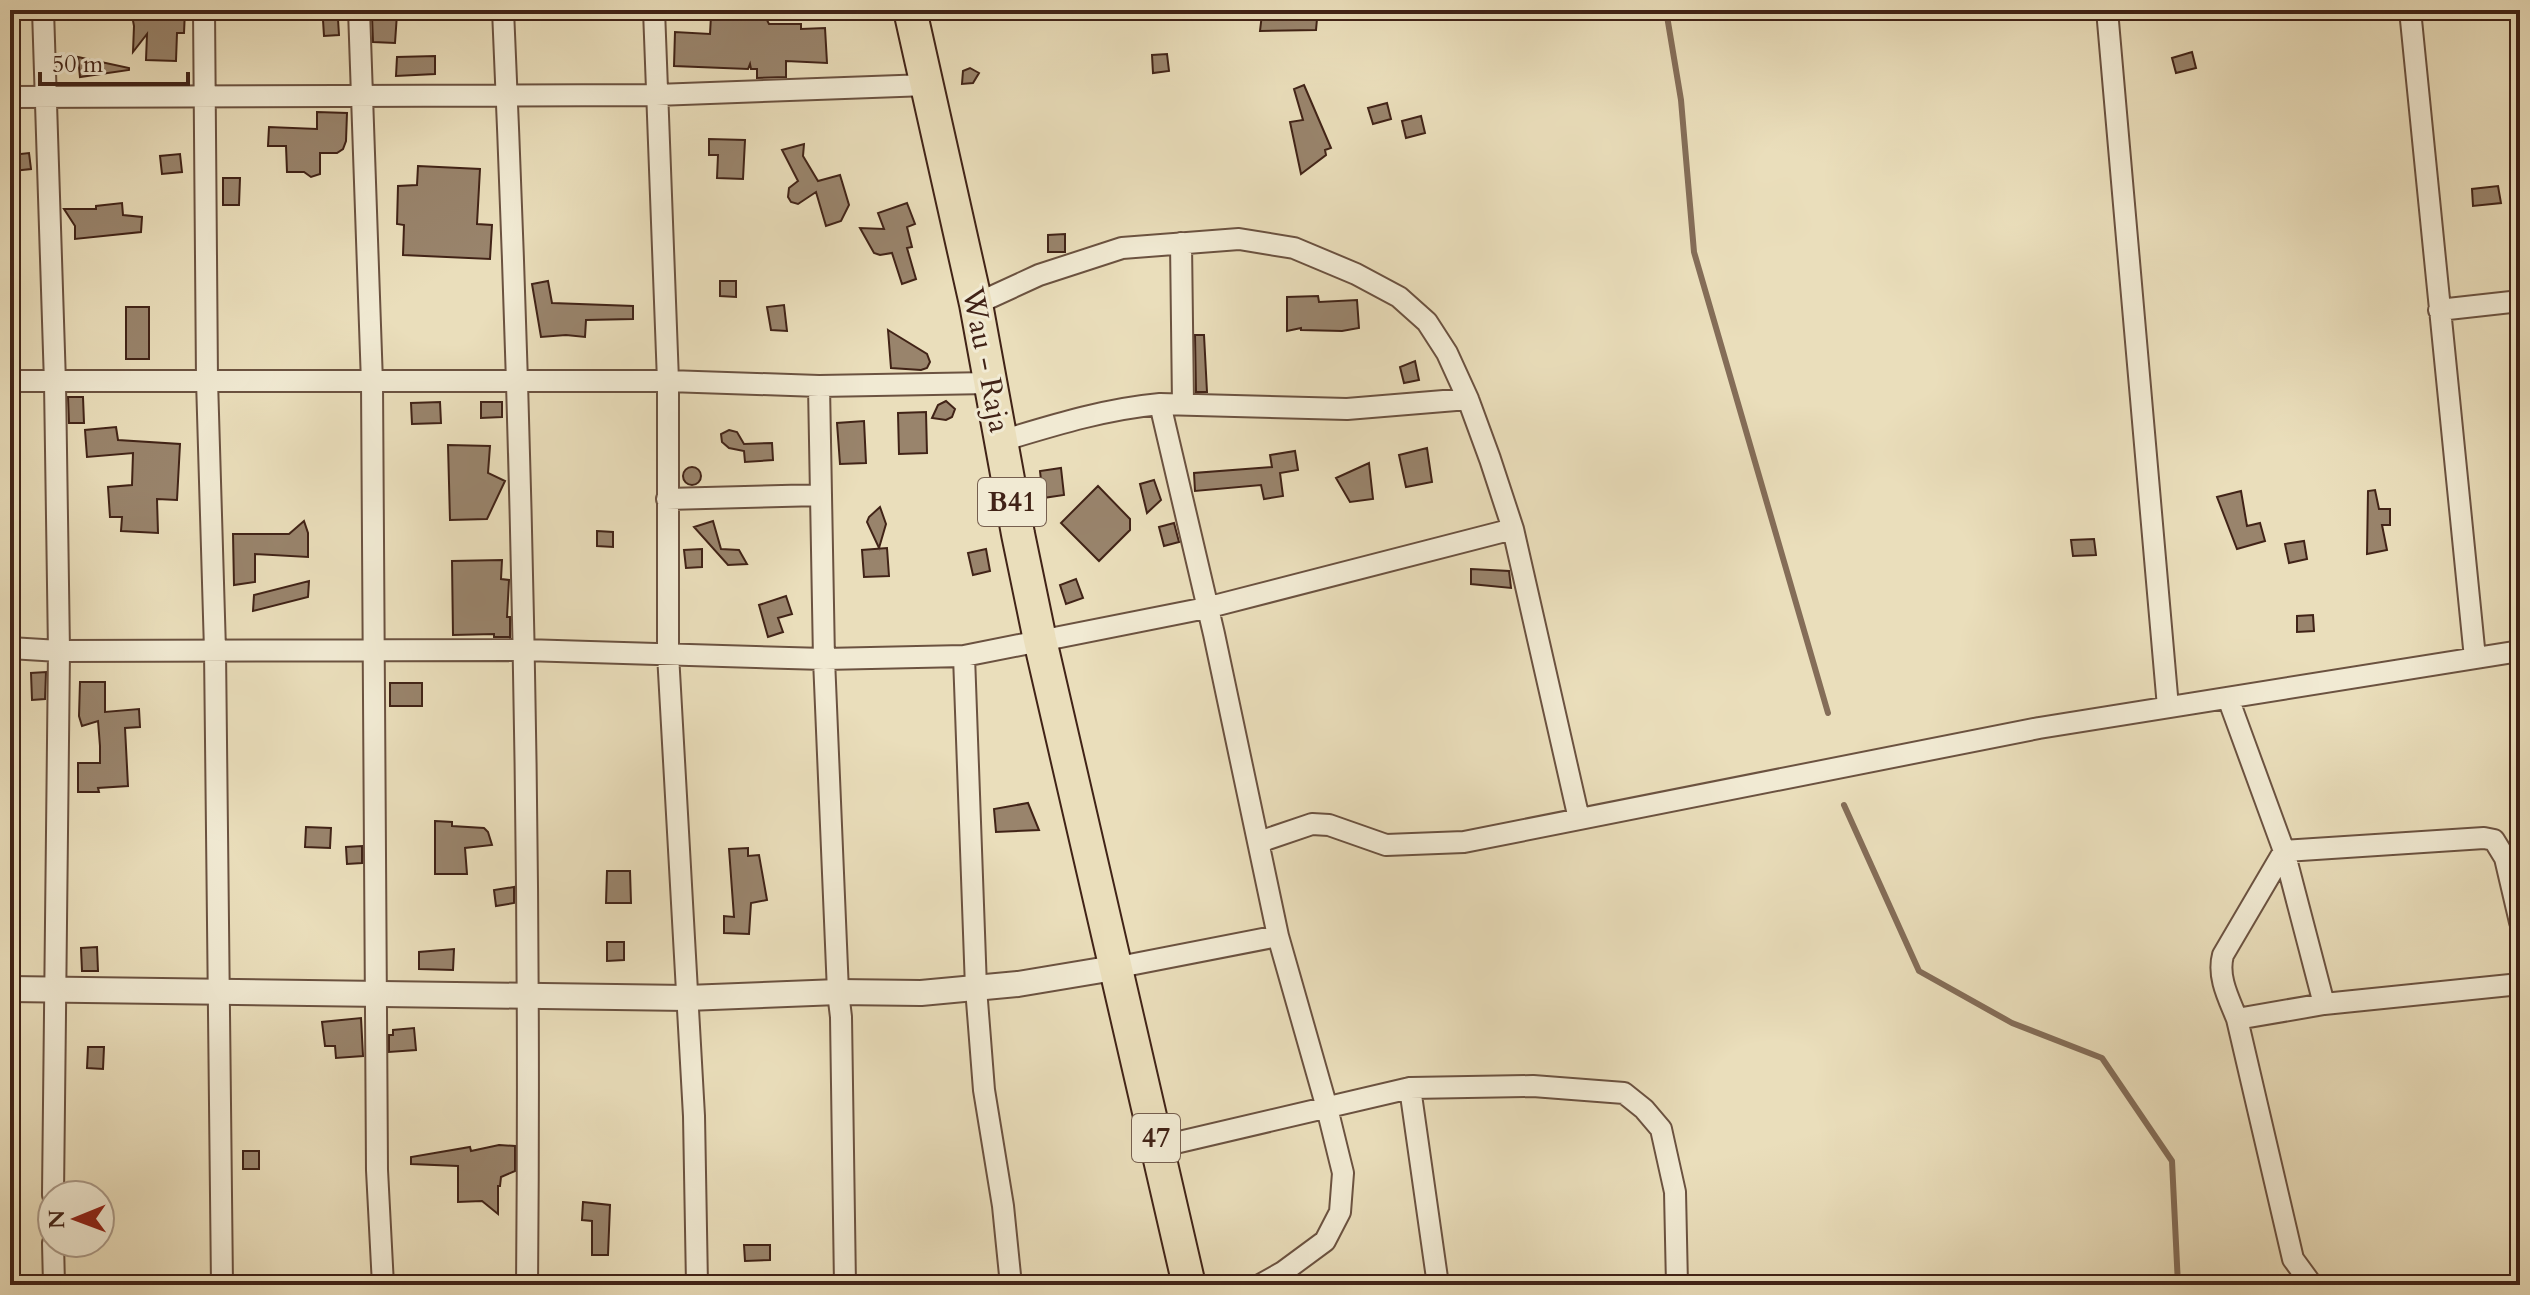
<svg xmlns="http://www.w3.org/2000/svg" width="2530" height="1295" viewBox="0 0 2530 1295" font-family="Cardo,serif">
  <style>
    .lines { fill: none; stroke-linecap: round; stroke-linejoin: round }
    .stream { stroke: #846d58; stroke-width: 6 }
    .building { fill: #99846c; stroke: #412317; stroke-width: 2 }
    .minor-casing { stroke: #6b5240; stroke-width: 24 }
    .tertiary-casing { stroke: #6b5240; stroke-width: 28 }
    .primary-casing { stroke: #412317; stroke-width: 36 }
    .minor { stroke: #f1ead3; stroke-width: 20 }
    .tertiary { stroke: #f1ead3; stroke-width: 24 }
    .primary { stroke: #eadebb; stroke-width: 32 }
    .labels { text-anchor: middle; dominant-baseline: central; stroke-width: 6; stroke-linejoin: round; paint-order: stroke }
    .shield { fill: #f1ead3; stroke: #765f4f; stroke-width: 2 }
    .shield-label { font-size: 28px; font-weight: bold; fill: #412317 }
    .street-label { font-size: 30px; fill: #412317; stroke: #f1ead3 }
  </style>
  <rect width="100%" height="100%" fill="#eadebb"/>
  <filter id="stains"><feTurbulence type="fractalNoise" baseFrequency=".0025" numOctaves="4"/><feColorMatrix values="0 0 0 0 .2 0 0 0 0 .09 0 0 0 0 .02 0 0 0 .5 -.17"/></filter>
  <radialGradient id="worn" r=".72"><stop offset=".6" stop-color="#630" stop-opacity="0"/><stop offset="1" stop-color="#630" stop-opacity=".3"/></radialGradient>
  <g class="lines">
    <!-- stream -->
    <path class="stream" d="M1666,10L1681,100L1694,252L1828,713
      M1844,805L1919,971L2012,1023L2102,1058L2172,1161L2178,1285"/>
  </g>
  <!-- building -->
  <path class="building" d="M131,10H185L184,33H177L176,61L146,60L147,34L133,52L134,26Z
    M759,12L764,14L769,24H801V29L825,28L827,63L786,61V77L757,78V69H751L750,64L748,69L674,66L675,32L710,34L711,16L736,17V14H753Z
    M397,14L395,43L373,42L372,16Z
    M1262,14L1317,19L1316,30L1260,31Z
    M338,19L339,35L324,36L323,20Z
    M2192,52L2196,68L2176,73L2172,58Z
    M1167,54L1169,71L1153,73L1152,55Z
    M435,56V74L396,76L397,57Z
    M78,57L129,68V70L80,77Z
    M970,68L979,73L973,83L962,84L963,71Z
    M1304,85L1331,148L1325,150L1326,155L1301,174L1290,122L1303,120L1294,89Z
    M1387,103L1391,119L1373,124L1368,108Z
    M317,112L347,113L346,141L343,149L337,153H320V174L311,177L304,172H287L286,146H268L269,127L317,129Z
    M1421,116L1425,133L1406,138L1402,121Z
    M709,139L745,140L743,179L717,178L718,155H709Z
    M804,144L803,156L818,181L840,175L849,205L841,221L826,226L816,192L798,204L791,202L788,197L789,188L798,181L782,150Z
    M29,153L31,169L13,171L12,155Z
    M180,154L182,172L162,174L160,156Z
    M418,166L480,169L477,224L492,225L490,259L403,255L404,225L397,224L398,186L417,185Z
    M223,178H240L239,205H223Z
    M2498,186L2501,203L2473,206L2472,189Z
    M122,203L123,215L142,217L141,232L75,239V226L64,209H96V206Z
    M907,203L915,224L907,227L912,247L907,248L916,279L902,284L892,253L880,255L874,253L860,228L884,229L878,213Z
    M1065,234V252H1048V235Z
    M548,281L552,303L633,306V319L586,320L585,337L566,335L541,337L532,284Z
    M720,281H736V297L720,296Z
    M1318,296L1319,302L1357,300L1359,328L1342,331L1301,330V328L1287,331V297Z
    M784,305L787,331L771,330L767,307Z
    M126,307H149V359H126Z
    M888,330L927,354L930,362L927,368L921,370L891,368Z
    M1195,335H1204L1207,392H1196Z
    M1415,361L1419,380L1404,383L1400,367Z
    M68,397H83L84,423H69Z
    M946,401L955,409L952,417L946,420L932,418L938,405Z
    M440,402L441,423L412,424L411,403Z
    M481,402H502V417L481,418Z
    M926,412L927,453L899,454L898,413Z
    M864,421L866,463L840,464L837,423Z
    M116,427L118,440L180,444L177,500L157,499L158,533L121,531L122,517H110L108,487L132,485L133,453L87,457L85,430Z
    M729,430L737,432L744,444L772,443L773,460L745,462L744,451L729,448L722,442L721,434Z
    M448,445L490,446L488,473L505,481L487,519L450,520Z
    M1427,448L1432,482L1406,487L1399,455Z
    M1295,451L1298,470L1280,473L1283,496L1264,499L1261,485L1195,491L1194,473L1272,467L1270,455Z
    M1369,463L1373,499L1350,502L1336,478Z
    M683 476a9 9 0 1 1 18 0a9 9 0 1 1-18 0Z
    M1061,468L1064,495L1043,498L1040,471Z
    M1154,480L1161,500L1147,513L1140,484Z
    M1098,486L1130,519V530L1099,561L1061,523Z
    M2375,490L2379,509H2390V525H2382L2387,550L2367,554L2368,491Z
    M2241,491L2247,526L2260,523L2265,541L2237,549L2217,497Z
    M880,507L886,524L879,548L867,522L869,517Z
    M304,521L308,533V557L255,554V582L234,585L233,534H289Z
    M713,521L721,549L739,550L747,564L728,565L694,527Z
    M1174,523L1179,542L1164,546L1159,527Z
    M597,531L613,532V547L597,546Z
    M2094,539L2096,555L2073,556L2071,540Z
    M2304,541L2307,559L2289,563L2285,544Z
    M887,548L889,576L864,577L862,550Z
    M702,549V567L686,568L684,550Z
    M986,549L990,571L973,575L968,553Z
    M502,560L501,579L509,580L507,617H510V637H494V634L453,635L452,561Z
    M1471,569L1509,571L1511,588L1471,584Z
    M1076,579L1083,598L1066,604L1060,585Z
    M309,581L308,597L253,611L254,595Z
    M786,596L792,614L778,618L783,632L768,637L759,605Z
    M2313,615L2314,631L2297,632V616Z
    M46,672L45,699L32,700L31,673Z
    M80,682H105V712L139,709L140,727L125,728L128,786L98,788L99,792H78V763H100V746L98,721L82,726L79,716Z
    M390,683H422V706H390Z
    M1028,803L1039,830L996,832L994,809Z
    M435,821L452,822V826L484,828L488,832L492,845L465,848L467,874H435Z
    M306,827L331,828L330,848L305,847Z
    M362,846V863L347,864L346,847Z
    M748,848V856L759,855L767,900L751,903L749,934L724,933V916L734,917L729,849Z
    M607,871H630L631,903H606Z
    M514,887V903L496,906L494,890Z
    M607,942H624V960L607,961Z
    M97,947L98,971H82L81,948Z
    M454,949L453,970L419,969V952Z
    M361,1018L363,1056L336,1058L335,1046H325L322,1022Z
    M414,1028L416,1050L389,1052V1035H393V1030Z
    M88,1047H104L103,1069L87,1068Z
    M499,1145L515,1146V1171L501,1177L500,1186H498V1214L482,1201L458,1202V1166L411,1164V1157L470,1147L471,1151Z
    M243,1151H259V1169H243Z
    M583,1202L610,1205L608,1255H592V1221L582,1220Z
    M744,1245H770V1260L745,1261Z"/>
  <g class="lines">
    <!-- minor casing -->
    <g class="minor-casing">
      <path id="minor" d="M43,10L55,383L59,651L53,1195
        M204,10L207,380L215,650L222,1285
        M359,10L372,383L377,1170L383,1285
        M503,10C522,435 531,860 527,1285
        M654,10L668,381V654L694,1116L697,1285
        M2107,10L2168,707
        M2410,10L2475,658
        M10,97L656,95L927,85
        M1181,243L1183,403
        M976,304L1039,275L1122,248L1239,239L1294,248L1356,274L1399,297L1427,322L1447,353L1468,399L1490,459L1513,529L1579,819
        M2439,310L2520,301
        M10,381H668L819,386L990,383
        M819,386L824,659L838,992L841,1017L845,1285
        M1160,404L1214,634L1278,936L1327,1108L1343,1173L1340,1212L1325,1241L1283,1272L1260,1285
        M1001,441C1054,425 1105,409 1160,404L1347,409L1468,399
        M667,499L821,495
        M10,648L59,651L524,650L824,659L964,656L1206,608L1513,529
        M964,656L976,988L984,1090L1003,1206L1011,1285
        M2228,698L2284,851L2324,1004
        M1259,842L1312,824L1329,825L1386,845L1464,842L2039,728L2520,651
        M2520,922L2505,858L2494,840L2484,838L2284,851L2223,955C2217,977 2229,999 2237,1019L2324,1004L2520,984
        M1114,968L1278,936
        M2237,1019L2293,1259L2312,1285
        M1410,1088L1438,1285
        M1158,1147L1410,1088L1533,1086L1624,1093L1644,1109L1661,1129L1675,1192L1677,1285
        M53,1243L54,1285"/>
    </g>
    <!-- tertiary casing -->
    <g class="tertiary-casing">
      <path id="tertiary" d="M10,989L687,998L838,992L921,993L1018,984L1114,968"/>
    </g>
    <!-- primary casing -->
    <g class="primary-casing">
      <path id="primary" d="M910,10L976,304L1018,534L1040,640L1189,1285"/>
    </g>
    <!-- minor -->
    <use href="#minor" class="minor"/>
    <!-- tertiary -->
    <use href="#tertiary" class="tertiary"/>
    <!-- primary -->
    <use href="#primary" class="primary"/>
  </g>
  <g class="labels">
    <!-- shield labels -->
    <g class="shield">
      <rect x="978" y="478" width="68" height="48" rx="6"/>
      <rect x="1132" y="1114" width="48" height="48" rx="6"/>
    </g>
    <g class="shield-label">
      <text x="1012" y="502">B41</text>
      <text x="1156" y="1138">47</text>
    </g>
    <!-- street labels -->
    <g class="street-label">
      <text transform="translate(986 360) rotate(79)">Wau - Raja</text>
    </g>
  </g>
  <!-- margin -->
  <rect width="2530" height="1295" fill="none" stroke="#eadebb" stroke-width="40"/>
  <rect x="12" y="12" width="2506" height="1271" fill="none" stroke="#412317" stroke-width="4"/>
  <rect x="20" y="20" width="2490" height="1255" fill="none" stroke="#412317" stroke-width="2"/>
  <!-- north arrow -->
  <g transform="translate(76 1219) rotate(269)"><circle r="38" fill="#f1ead3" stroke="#ab9a88" stroke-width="2"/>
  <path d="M0-6L14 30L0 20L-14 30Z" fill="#8f2418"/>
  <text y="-12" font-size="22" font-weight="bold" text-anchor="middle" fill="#412317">N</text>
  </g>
  <!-- scale -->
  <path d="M40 72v12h148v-12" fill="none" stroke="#412317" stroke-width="4"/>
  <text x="52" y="72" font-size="24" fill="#412317" stroke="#f1ead3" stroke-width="6" paint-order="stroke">50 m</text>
  <rect width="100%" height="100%" filter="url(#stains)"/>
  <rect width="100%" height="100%" fill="url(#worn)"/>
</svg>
